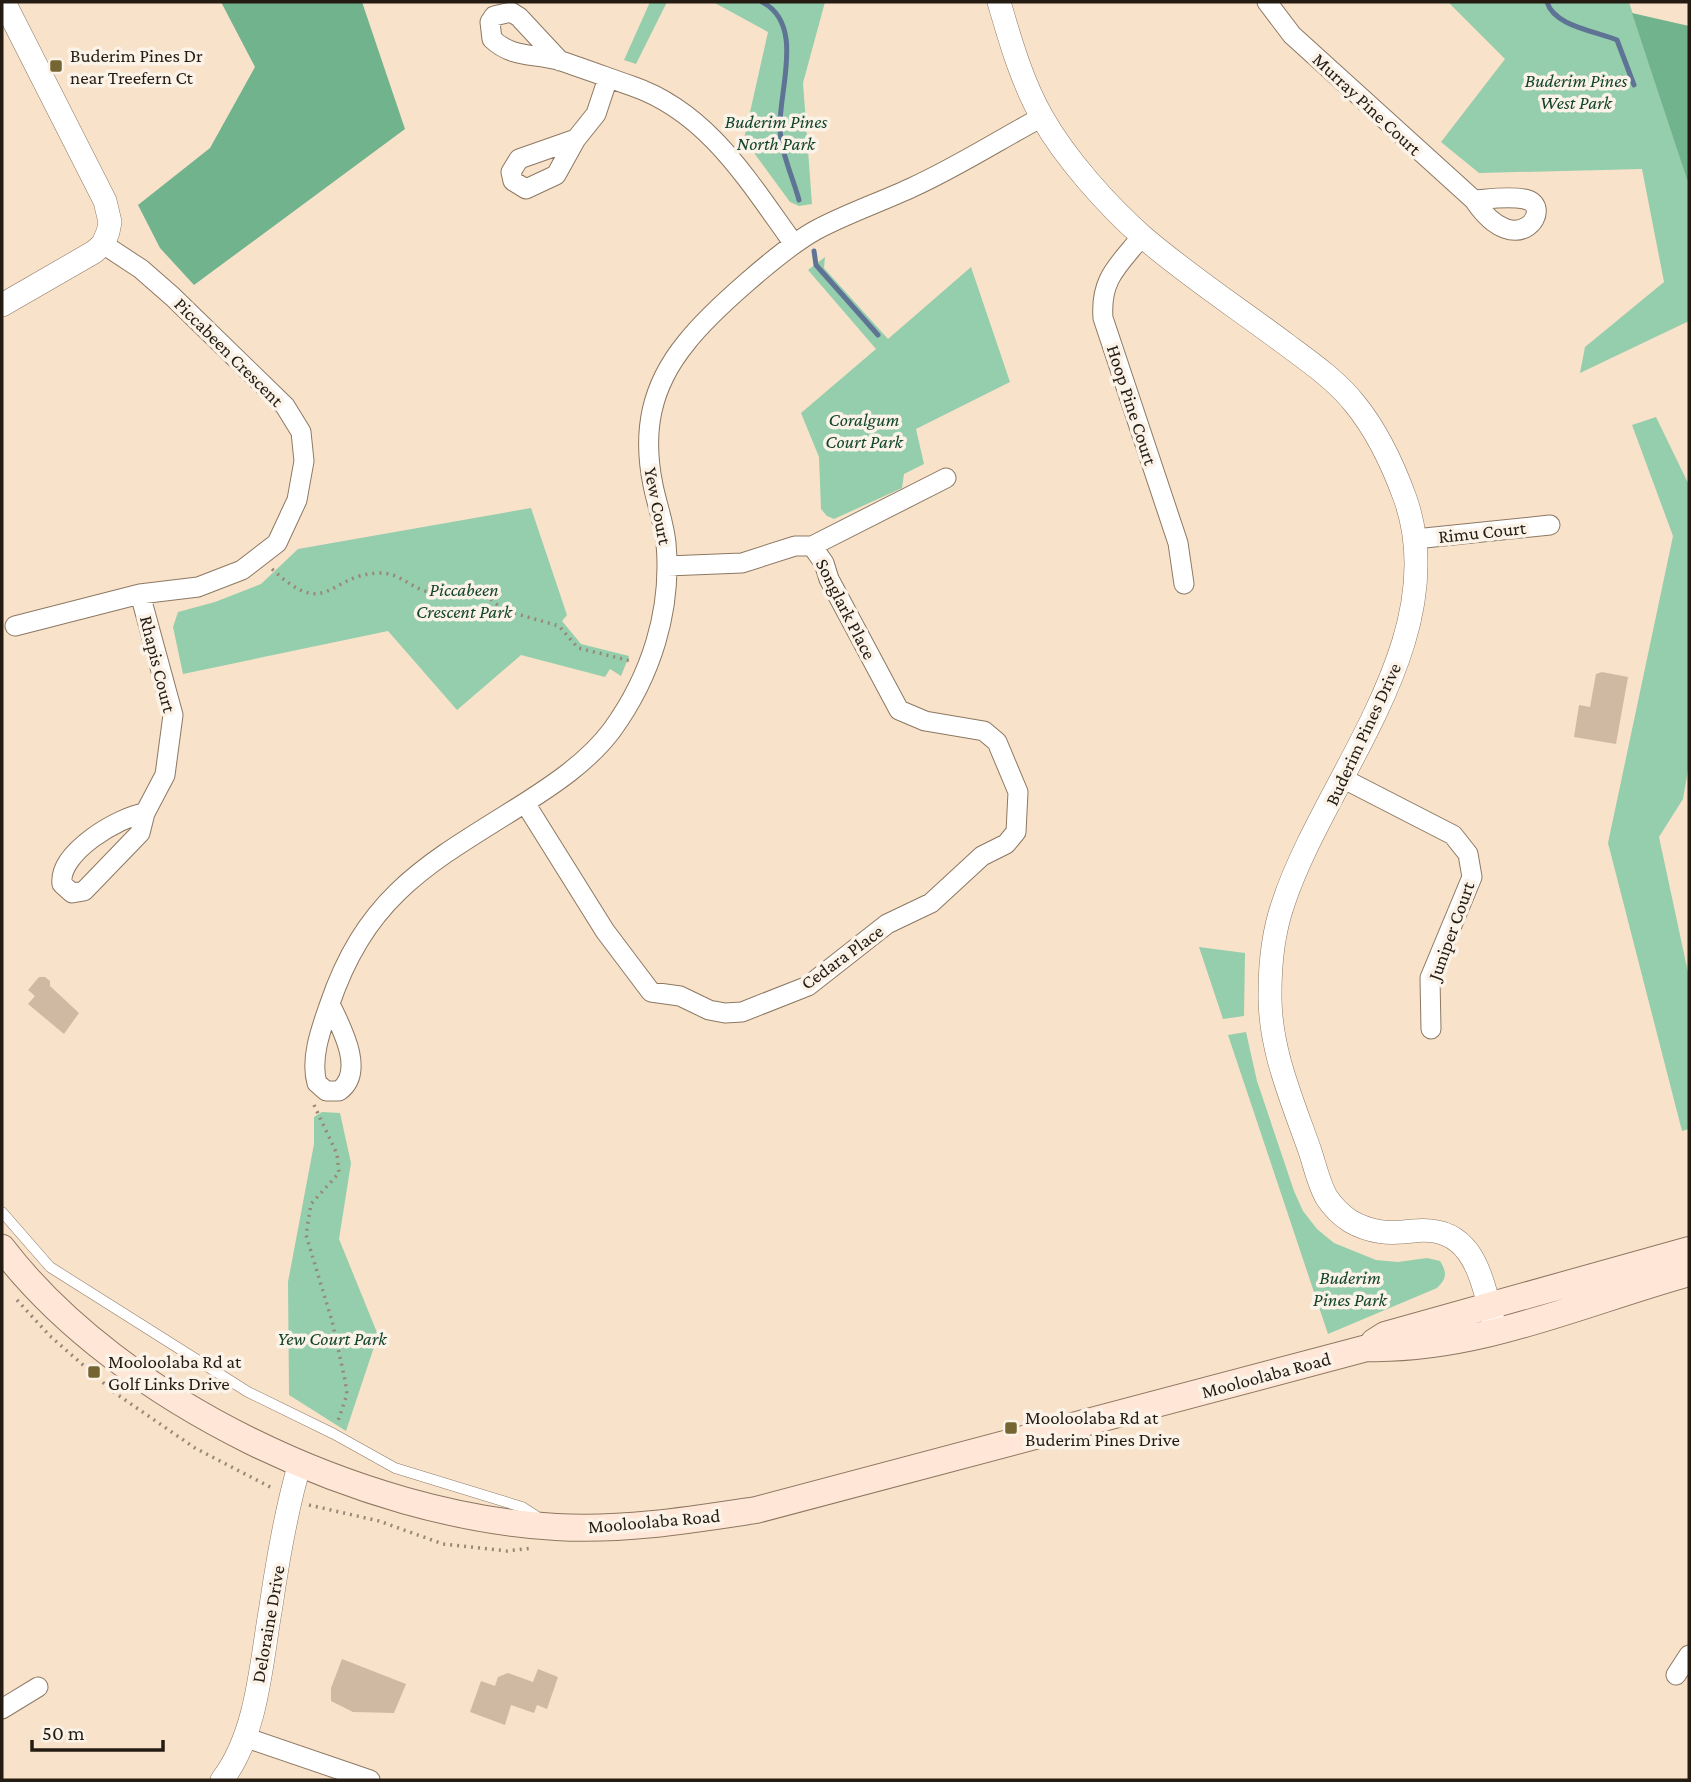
<svg xmlns="http://www.w3.org/2000/svg" width="1691" height="1782" viewBox="0 0 1691 1782" font-family="'Crimson Pro',serif">
  <style>
    .green { fill: #95ceac }
    .forest { fill: #71b38d }
    .lines { fill: none; stroke-linecap: round; stroke-linejoin: round }
    .stream { stroke: #5f7495; stroke-width: 5 }
    .building { fill: #d0b9a2 }
    .service-casing { stroke: #8c7862; stroke-width: 11 }
    .minor-casing { stroke: #8c7862; stroke-width: 21 }
    .tertiary-casing { stroke: #8c7862; stroke-width: 24 }
    .secondary-casing { stroke: #8c7862; stroke-width: 28 }
    .path { stroke: #988877; stroke-width: 3.5; stroke-dasharray: 2 5; stroke-linecap: butt }
    .service { stroke: #fff; stroke-width: 10 }
    .minor { stroke: #fff; stroke-width: 19 }
    .tertiary { stroke: #fff; stroke-width: 23 }
    .secondary { stroke: #ffe6d6; stroke-width: 26 }
    .poi-dot { fill: #756532; stroke: #fbf2e8; stroke-width: 2.5 }
    .labels { text-anchor: middle; dominant-baseline: central; stroke-width: 7; stroke-linejoin: round; paint-order: stroke }
    .poi-label { font-size: 19px; fill: #241c13; stroke: #fbf2e8; text-anchor: start }
    .park-label { font-size: 19px; font-style: italic; fill: #12452c; stroke: #fbf2e8 }
    .street-label { font-size: 19px; fill: #241c13; stroke: #fbf2e8 }
  </style>
  <rect width="100%" height="100%" fill="#f9e2ca"/>
  <!-- green -->
  <path class="green" d="M650,2H667L636,64L624,60Z
    M713,2H825L803,83L812,204L799,206L790,202L744,139L768,32Z
    M1448,2H1629L1689,186V321L1580,373L1585,347L1664,282L1642,169L1479,173L1441,142L1505,59Z
    M825,257L824,268L888,339L971,267L1010,382L916,429L924,464L904,474L902,488L834,519L827,516L821,509L819,457L801,413L876,349L808,270Z
    M1656,417L1689,485V764L1683,799L1659,837L1689,977V1129L1682,1131L1608,843L1673,536L1632,425Z
    M531,508L567,615L562,621L581,644L629,656L621,676L610,669L605,677L521,655L457,710L388,631L183,674L173,627L178,612L215,602L261,584L298,549Z
    M1199,947L1245,953L1244,1016L1223,1019Z
    M1246,1032L1257,1081L1294,1191L1303,1211L1317,1229L1334,1243L1376,1260L1398,1262L1427,1258L1440,1261C1447,1272 1447,1279 1437,1288L1328,1334L1228,1035Z
    M322,1112L340,1113L351,1163L339,1239L378,1335L346,1431L289,1395L288,1282L314,1144V1117Z"/>
  <!-- forest -->
  <path class="forest" d="M221,2H362L405,129L194,285L160,248L138,205L210,148L255,67Z
    M1632,13L1689,26V186Z"/>
  <g class="lines">
    <!-- stream -->
    <path class="stream" d="M762,2C805,24 779,89 780,127C780,150 793,178 799,200
      M1547,2C1554,26 1595,31 1617,40L1634,85
      M814,251L816,265L878,335"/>
  </g>
  <!-- building -->
  <path class="building" d="M1602,672L1628,677L1616,744L1574,737L1579,705L1590,707L1596,674Z
    M39,977H45L50,981V986L79,1013L64,1034L28,1004L35,996L28,990Z
    M342,1659L406,1684L394,1713L353,1712L331,1701V1688Z
    M538,1669L558,1677L547,1709L537,1705L534,1713L511,1705L505,1725L470,1712L481,1681L495,1686L498,1677L508,1673L533,1682Z"/>
  <g class="lines">
    <!-- service casing -->
    <g class="service-casing">
      <path id="service" d="M2,1212L50,1267L248,1392L334,1434L395,1468L522,1507L536,1516"/>
    </g>
    <!-- minor casing -->
    <g class="minor-casing">
      <path id="minor" d="M1267,2L1292,35L1474,200C1518,266 1557,204 1524,199C1508,196 1489,199 1474,200
        M560,61L519,17L511,12L494,16L490,22L492,39C513,59 536,53 561,61C585,69 609,78 632,86C708,112 749,182 794,244
        M576,139L519,159L511,172L513,181L526,189L556,175L576,139L596,114L608,78
        M1142,236C1119,265 1100,278 1103,318L1178,543L1184,584
        M1415,539L1550,525
        M812,546L946,478
        M140,594L173,715L165,775L145,813L140,833L84,891L72,893L62,884C58,853 118,817 145,813
        M15,626L140,594L198,587L242,570L277,543L297,500L304,461L301,432L285,406L173,297L141,269L103,244
        M1344,779L1453,835L1468,854L1472,877L1430,978L1431,1029
        M525,803L605,931L651,992L680,996L709,1010L725,1013L742,1012L808,986L887,924L931,903L982,856L1006,844L1016,832L1018,792L997,742L984,731L925,721L899,710L829,579L824,563L812,546H795L742,563L667,566
        M330,1004C341,1027 366,1072 339,1091H326L317,1083C310,1059 321,1029 329,1006C366,896 427,864 520,806C553,785 588,762 612,730C651,676 672,611 666,543C664,523 657,505 653,485C642,431 651,386 686,343C711,311 782,249 816,230C848,213 881,202 913,187C957,167 999,140 1042,117
        M1676,1675L1689,1655
        M2,1709L38,1687
        M244,1737L370,1780"/>
    </g>
    <!-- tertiary casing -->
    <g class="tertiary-casing">
      <path id="tertiary" d="M999,2C1010,40 1022,82 1042,117C1065,158 1107,205 1142,236C1187,275 1239,309 1287,345C1310,362 1337,381 1355,404C1377,431 1393,465 1405,498C1455,639 1324,779 1283,904C1273,933 1270,963 1270,993C1269,1048 1292,1100 1310,1151C1315,1166 1319,1185 1327,1198C1333,1207 1341,1215 1350,1221C1371,1233 1389,1234 1413,1231C1474,1224 1481,1277 1494,1324
        M2,305L94,252L103,244L108,232L110,222L105,201L4,2
        M222,1780C258,1733 261,1662 271,1606C278,1558 286,1510 300,1463"/>
    </g>
    <!-- secondary casing -->
    <g class="secondary-casing">
      <path id="secondary" d="M2,1248C120,1402 363,1516 556,1527C623,1531 690,1520 756,1510L1367,1348C1478,1351 1584,1302 1689,1273
        M1374,1342L1385,1335L1689,1250"/>
    </g>
    <!-- path -->
    <path class="path" d="M272,569C327,621 328,575 378,573C399,572 409,587 428,592C445,597 464,588 482,591L503,610L559,626L578,648L631,661
      M314,1105L337,1154L339,1173L311,1204L306,1235L332,1321L345,1380L347,1394L337,1424
      M17,1300L50,1336L115,1393L195,1448L274,1489
      M309,1505L379,1521L443,1544L507,1551L533,1548"/>
    <!-- service -->
    <use href="#service" class="service"/>
    <!-- minor -->
    <use href="#minor" class="minor"/>
    <!-- tertiary -->
    <use href="#tertiary" class="tertiary"/>
    <!-- secondary -->
    <use href="#secondary" class="secondary"/>
  </g>
  <!-- markers -->
  <g class="poi-dot">
    <rect x="49" y="59" width="14" height="14" rx="3.5"/>
    <rect x="87" y="1365" width="14" height="14" rx="3.5"/>
    <rect x="1004" y="1421" width="14" height="14" rx="3.5"/>
  </g>
  <g class="labels">
    <!-- poi labels -->
    <g class="poi-label">
      <text x="70" y="55">Buderim Pines Dr<tspan x="70" dy="22">near Treefern Ct</tspan></text>
      <text x="108" y="1361">Mooloolaba Rd at<tspan x="108" dy="22">Golf Links Drive</tspan></text>
      <text x="1025" y="1417">Mooloolaba Rd at<tspan x="1025" dy="22">Buderim Pines Drive</tspan></text>
    </g>
    <!-- park labels -->
    <g class="park-label">
      <text x="1576" y="80">Buderim Pines<tspan x="1576" dy="22">West Park</tspan></text>
      <text x="776" y="121">Buderim Pines<tspan x="776" dy="22">North Park</tspan></text>
      <text x="864" y="419">Coralgum<tspan x="864" dy="22">Court Park</tspan></text>
      <text x="464" y="589">Piccabeen<tspan x="464" dy="22">Crescent Park</tspan></text>
      <text x="1350" y="1277">Buderim<tspan x="1350" dy="22">Pines Park</tspan></text>
      <text x="332" y="1338">Yew Court Park</text>
    </g>
    <!-- street labels -->
    <g class="street-label">
      <text transform="translate(1367 104) rotate(43)">Murray Pine Court</text>
      <text transform="translate(229 352) rotate(45)">Piccabeen Crescent</text>
      <text transform="translate(1132 405) rotate(72)">Hoop Pine Court</text>
      <text transform="translate(658 506) rotate(79)">Yew Court</text>
      <text transform="translate(1482 532) rotate(-6)">Rimu Court</text>
      <text transform="translate(846 609) rotate(63)">Songlark Place</text>
      <text transform="translate(158 664) rotate(76)">Rhapis Court</text>
      <text transform="translate(1363 734) rotate(-65)">Buderim Pines Drive</text>
      <text transform="translate(1451 931) rotate(-70)">Juniper Court</text>
      <text transform="translate(842 957) rotate(-36)">Cedara Place</text>
      <text transform="translate(1266 1375) rotate(-15)">Mooloolaba Road</text>
      <text transform="translate(654 1521) rotate(-5)">Mooloolaba Road</text>
      <text transform="translate(268 1624) rotate(-80)">Deloraine Drive</text>
    </g>
  </g>
  <!-- border -->
  <rect width="1691" height="1782" fill="none" stroke="#241c13" stroke-width="7"/>
  <!-- scale -->
  <path d="M32 1740v10h131v-10" fill="none" stroke="#241c13" stroke-width="3.5"/>
  <text x="42" y="1740" font-size="21" fill="#241c13" stroke="#fbf2e8" stroke-width="5" paint-order="stroke">50 m</text>
</svg>
